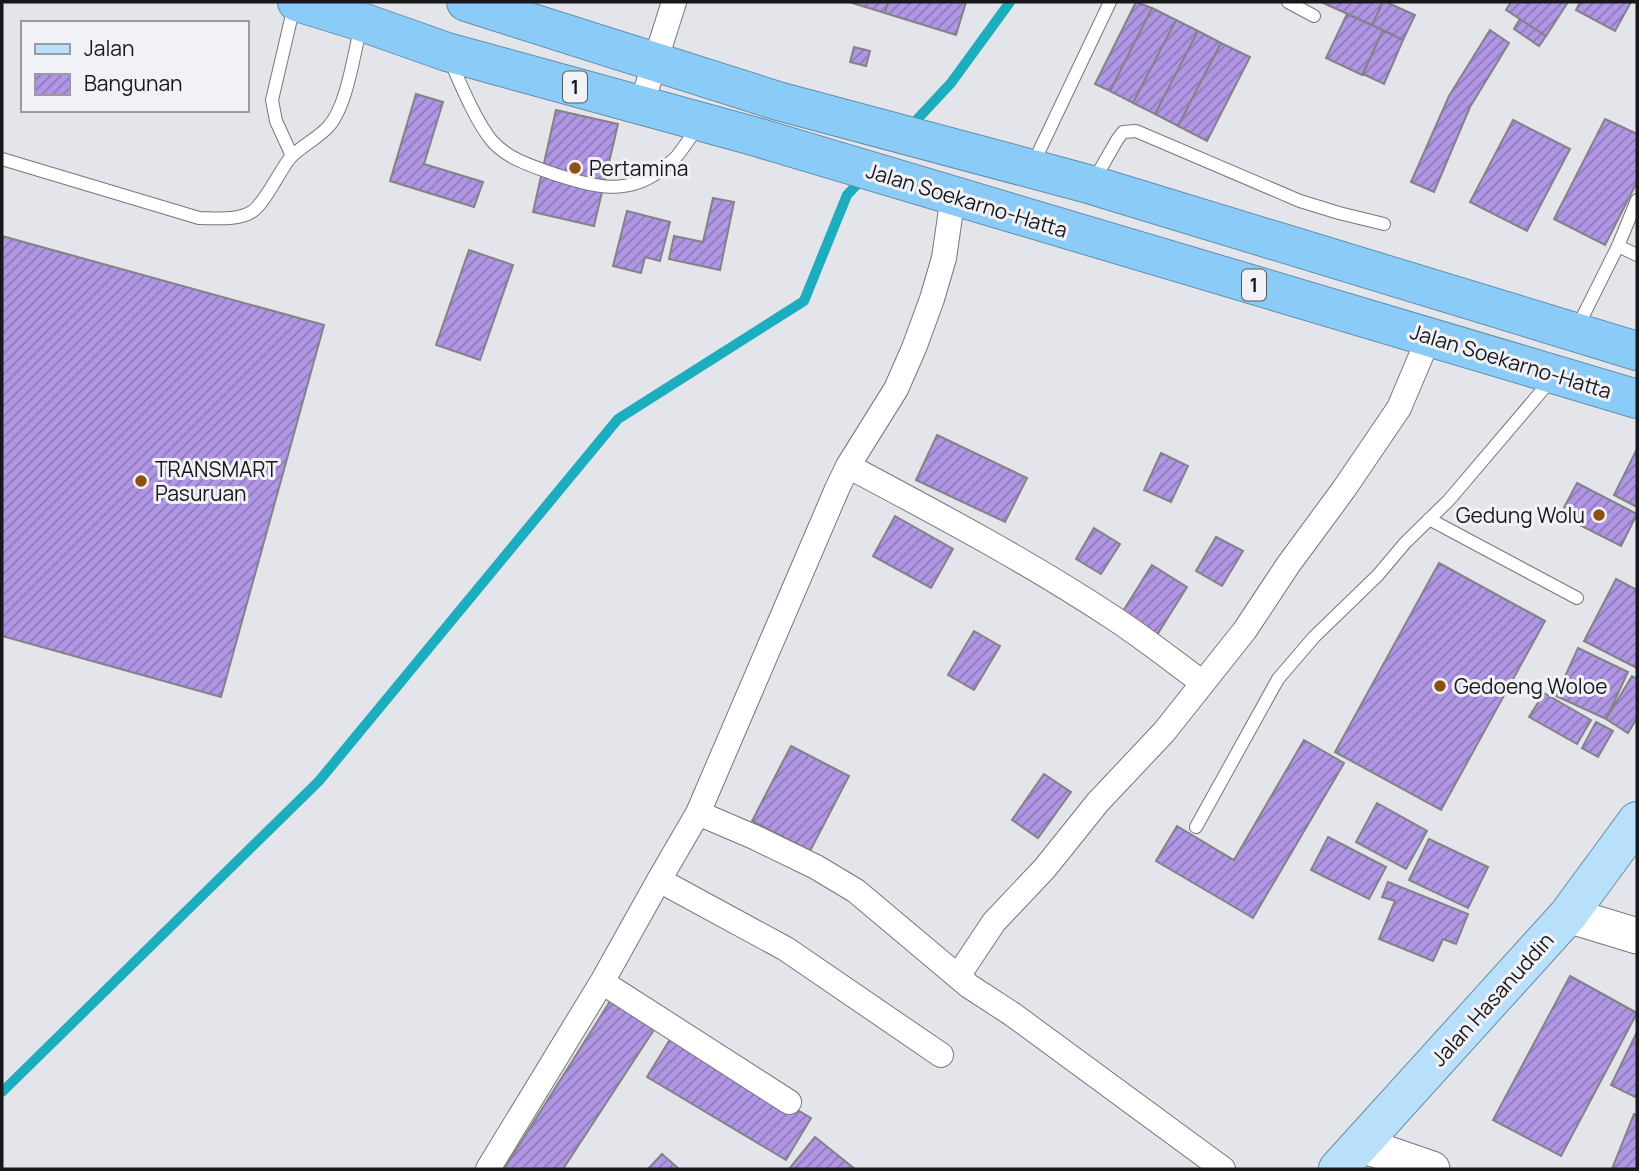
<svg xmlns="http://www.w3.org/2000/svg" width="1639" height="1171" viewBox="0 0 1639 1171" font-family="Manrope,sans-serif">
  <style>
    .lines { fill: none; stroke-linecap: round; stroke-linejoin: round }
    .stream { stroke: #1caebf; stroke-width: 10 }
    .building { fill: url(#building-hatch); stroke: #838287; stroke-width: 2 }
    .lane-casing { stroke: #75777b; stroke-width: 14 }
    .street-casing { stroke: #75777b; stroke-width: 26 }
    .secondary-casing { stroke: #75777b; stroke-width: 37 }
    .primary-casing { stroke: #628daa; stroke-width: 40 }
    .highway-casing { stroke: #628daa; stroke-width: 40 }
    .lane { stroke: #fff; stroke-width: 12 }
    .street { stroke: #fff; stroke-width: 24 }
    .secondary { stroke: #fff; stroke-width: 35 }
    .primary { stroke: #b9e0fa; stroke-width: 38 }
    .highway { stroke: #8accf7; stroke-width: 38 }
    .poi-dot { fill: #8d5010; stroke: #f0f2f8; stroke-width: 2.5 }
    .labels { text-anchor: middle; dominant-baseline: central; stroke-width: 6; stroke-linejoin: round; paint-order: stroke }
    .shield { fill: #f0f2f8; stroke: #59595d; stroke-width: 2 }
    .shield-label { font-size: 19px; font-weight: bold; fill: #18181a }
    .poi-label { font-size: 21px; fill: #18181a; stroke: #f0f2f8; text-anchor: start }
    .street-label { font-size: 21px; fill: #18181a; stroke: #f0f2f8 }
  </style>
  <defs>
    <pattern id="building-hatch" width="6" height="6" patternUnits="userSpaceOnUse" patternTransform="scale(1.75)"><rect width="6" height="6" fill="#b096e4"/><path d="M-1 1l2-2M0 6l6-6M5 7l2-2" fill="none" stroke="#8e79b8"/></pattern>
  </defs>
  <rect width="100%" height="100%" fill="#e3e5ea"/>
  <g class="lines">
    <!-- stream -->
    <path class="stream" d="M910,127L951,83L1010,2
      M2,1092L319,781L618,419L804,301L847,195L864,177"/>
  </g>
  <!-- building -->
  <path class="building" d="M849,2H888L885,13Z
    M888,2H966L956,35L885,13Z
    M1136,2L1152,8L1110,91L1095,84Z
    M1321,2H1383L1372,25Z
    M1383,2H1386L1415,15L1403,40L1372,25Z
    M1511,2H1568L1546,36L1506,10Z
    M1580,2H1631L1615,31L1576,10Z
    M1152,8L1176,20L1133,103L1110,91Z
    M1347,14L1383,30L1362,75L1326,58Z
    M1520,19L1546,36L1539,46L1514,29Z
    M1176,20L1198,31L1155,114L1133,103Z
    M1383,30L1403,40L1384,84L1363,74Z
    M1490,30L1509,43L1470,107L1434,192L1411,182L1449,96Z
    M1198,31L1221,43L1178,126L1155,114Z
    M1221,43L1250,57L1207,141L1178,126Z
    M854,47L870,51L866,66L850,62Z
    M416,94L443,102L424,164L483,182L474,207L390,181Z
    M556,110L618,124L594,226L533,212Z
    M1605,119L1637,134V182L1605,245L1554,219Z
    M1513,120L1570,149L1527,231L1470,202Z
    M713,198L734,202L720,270L669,259L674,236L703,242Z
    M627,211L670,222L660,261L645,257L641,273L613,266Z
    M2,236L324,325L221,697L2,636Z
    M469,250L513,265L480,360L436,345Z
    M937,435L1027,478L1005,522L916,480Z
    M1637,449V507L1614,495Z
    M1161,453L1188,466L1171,502L1144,490Z
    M1577,483L1637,514L1621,546L1560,515Z
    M895,516L953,549L931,588L873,556Z
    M1094,528L1120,544L1101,574L1076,559Z
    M1216,537L1243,551L1222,586L1196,571Z
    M1439,563L1545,621L1441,810L1335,752Z
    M1152,565L1187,587L1155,638L1120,616Z
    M1616,579L1637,590V668L1584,641Z
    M974,631L1000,646L974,690L948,675Z
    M1578,648L1628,672L1606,719L1556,696Z
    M1632,676L1637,679V718L1628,733L1606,719Z
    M1544,693L1591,720L1577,744L1529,717Z
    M1596,722L1613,731L1598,757L1582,748Z
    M1304,740L1344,763L1253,918L1156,861L1177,826L1234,860Z
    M791,746L849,776L810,851L752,821Z
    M1044,774L1071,792L1038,838L1012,820Z
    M1377,803L1427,831L1406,869L1356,842Z
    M1328,837L1386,867L1369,899L1311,870Z
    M1429,839L1488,867L1468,908L1409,880Z
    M1388,882L1468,914L1456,944L1443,939L1433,961L1379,939L1395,901L1382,897Z
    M1570,976L1637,1013L1561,1156L1493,1120Z
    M616,992L659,1022L563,1169H504Z
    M1637,1032V1098L1611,1085Z
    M672,1036L811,1118L786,1160L647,1077Z
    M1634,1114L1637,1115V1169H1612Z
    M815,1137L855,1169H789Z
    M662,1154L679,1169H648Z"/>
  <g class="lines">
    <!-- lane casing -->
    <g class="lane-casing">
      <path id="lane" d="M1288,2L1314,16
        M450,60C460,83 476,122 492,141C508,159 532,166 554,174C592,186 626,197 661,170C666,165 673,161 677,156C685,146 692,135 699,125
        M292,156L276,121L272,100L294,6
        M2,159L199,218C215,218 239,221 253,211C266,201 279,172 290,158C301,146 317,139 328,127C347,107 354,53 361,25
        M1033,164L1110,2
        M1093,182L1117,140L1123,132L1136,131L1300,201L1339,213L1384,224
        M1618,246L1637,255
        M1577,328L1618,246L1637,200
        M1429,519L1577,598
        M1196,827L1278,679L1314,637L1378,575L1405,543L1449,500L1551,380"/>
    </g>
    <!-- street casing -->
    <g class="street-casing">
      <path id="street" d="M641,106L674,2
        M848,466C938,514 1027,561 1112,617C1144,638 1173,661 1203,683
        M698,813L754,837L816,867L856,891L969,986L1012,1014L1223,1169
        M659,880L786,949L941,1055
        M958,976L994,922L1045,868L1098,802L1164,732L1245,630L1288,565L1344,489L1399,408L1429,337
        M602,982L789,1102
        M488,1169L602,982L659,880L698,813L837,489L848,466L896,389L914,348L932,299L944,258L953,196"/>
    </g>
    <!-- secondary casing -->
    <g class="secondary-casing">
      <path id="secondary" d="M1568,915L1637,936
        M1362,1145L1432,1169"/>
    </g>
    <!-- primary casing -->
    <g class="primary-casing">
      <path id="primary" d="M1338,1169L1568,915L1637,821"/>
    </g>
    <!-- highway casing -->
    <g class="highway-casing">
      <path id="highway" d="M297,2L362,22L447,52L753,136L1637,399
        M466,2L778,101L1092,185L1637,351"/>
    </g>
    <!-- lane -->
    <use href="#lane" class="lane"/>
    <!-- street -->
    <use href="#street" class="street"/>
    <!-- secondary -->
    <use href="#secondary" class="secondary"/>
    <!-- primary -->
    <use href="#primary" class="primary"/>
    <!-- highway -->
    <use href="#highway" class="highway"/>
  </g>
  <!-- markers -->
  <g class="poi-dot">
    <circle cx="575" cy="168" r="7"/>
    <circle cx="141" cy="481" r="7"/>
    <circle cx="1599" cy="515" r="7"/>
    <circle cx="1440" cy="686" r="7"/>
  </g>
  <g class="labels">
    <!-- shield labels -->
    <g class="shield">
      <rect x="563" y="71.5" width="24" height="31" rx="5"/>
      <rect x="1242" y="269.5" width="24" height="31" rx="5"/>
    </g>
    <g class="shield-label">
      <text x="575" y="87">1</text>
      <text x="1254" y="285">1</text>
    </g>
    <!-- poi labels -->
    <g class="poi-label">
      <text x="589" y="168">Pertamina</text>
      <text x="155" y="469">TRANSMART<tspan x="155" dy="24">Pasuruan</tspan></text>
      <text x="1585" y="515" text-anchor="end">Gedung Wolu</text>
      <text x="1454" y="686">Gedoeng Woloe</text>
    </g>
    <!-- street labels -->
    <g class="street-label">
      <text transform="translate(967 200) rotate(17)">Jalan Soekarno-Hatta</text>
      <text transform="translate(1511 361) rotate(17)">Jalan Soekarno-Hatta</text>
      <text transform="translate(1492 999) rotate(-48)">Jalan Hasanuddin</text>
    </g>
  </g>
  <!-- border -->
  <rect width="1639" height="1171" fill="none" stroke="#18181a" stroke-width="7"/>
  <!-- legend -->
  <rect x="21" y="21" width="228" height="91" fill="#f0f2f8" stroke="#9a9b9f" stroke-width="2"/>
  <rect x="35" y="44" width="35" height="10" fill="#b9e0fa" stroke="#9a9b9f" stroke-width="2"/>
  <text x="84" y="56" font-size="21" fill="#18181a">Jalan</text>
  <rect x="35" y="74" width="35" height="21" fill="url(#building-hatch)" stroke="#9a9b9f" stroke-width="2"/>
  <text x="84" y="91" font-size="21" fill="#18181a">Bangunan</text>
</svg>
